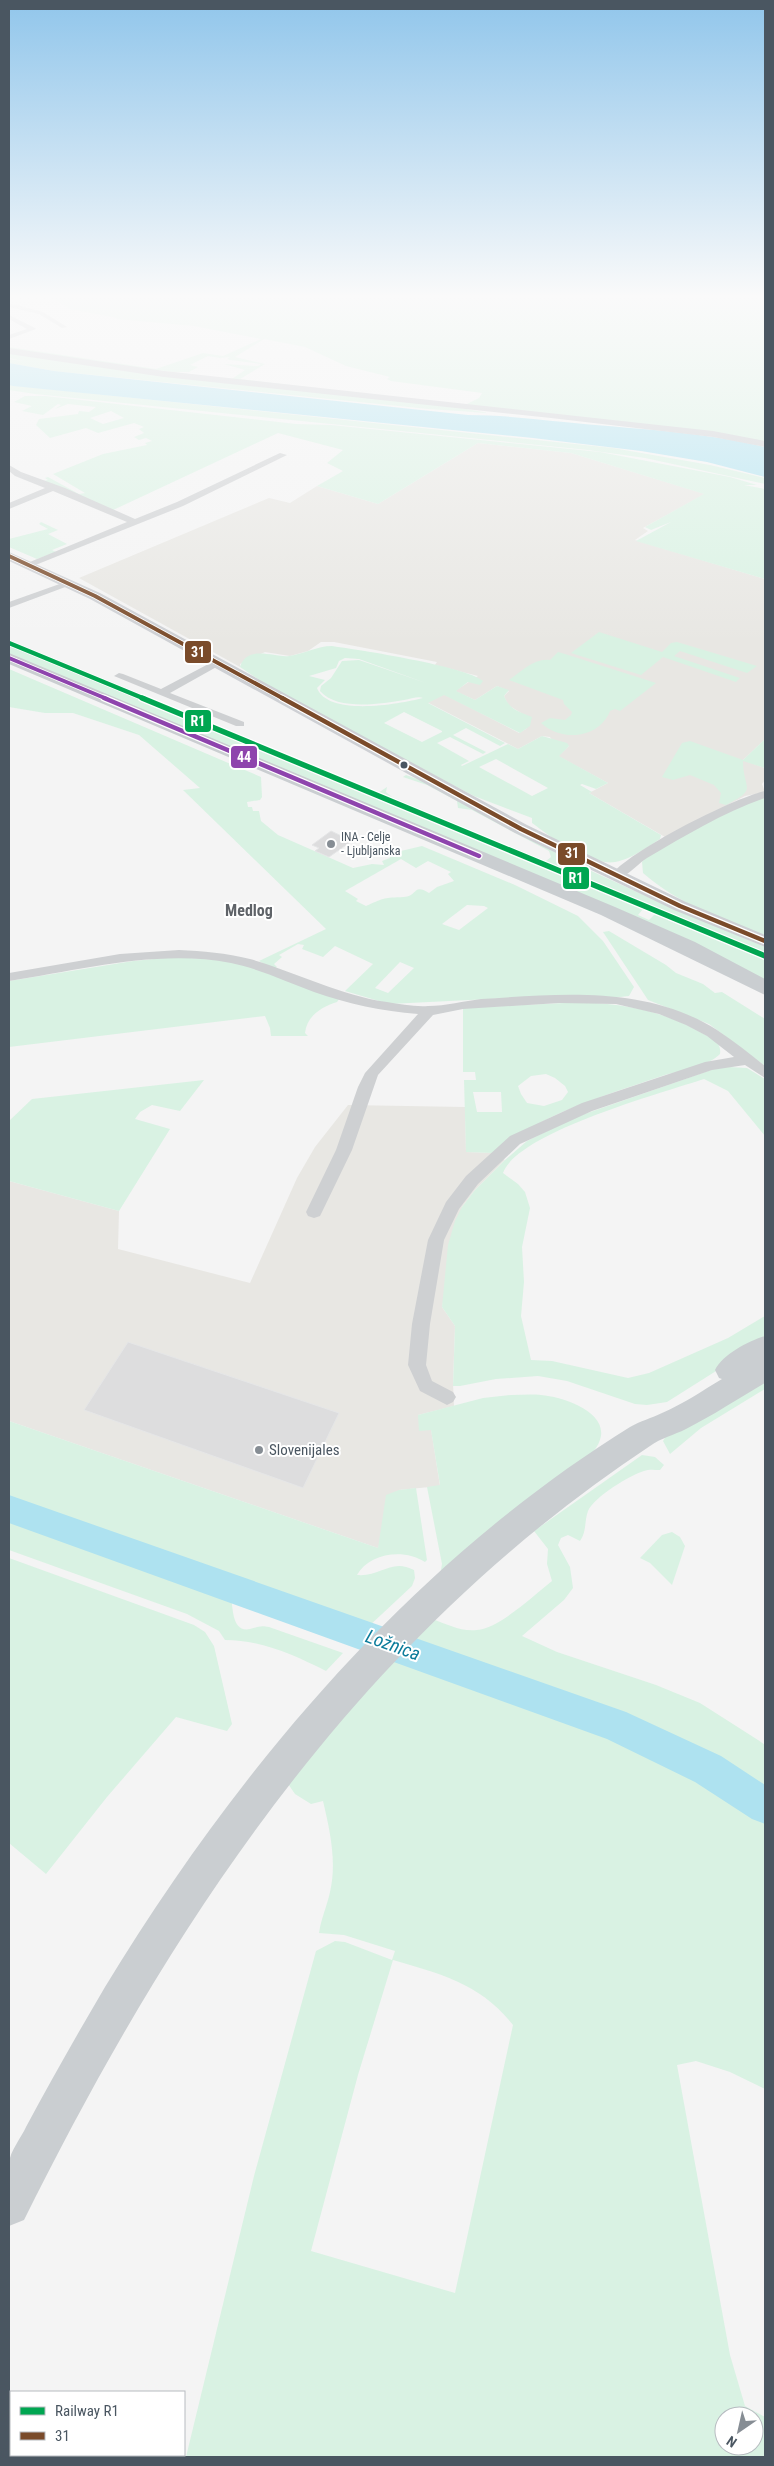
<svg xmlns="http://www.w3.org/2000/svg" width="774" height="2466" viewBox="0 0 774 2466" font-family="'Roboto Condensed',sans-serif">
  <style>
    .commercial { fill: #e8e7e3 }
    .green { fill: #d9f2e3; fill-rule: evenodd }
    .water { fill: #aee2f0 }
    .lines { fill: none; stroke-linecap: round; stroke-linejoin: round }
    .river { fill: #aee2f0; fill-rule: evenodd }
    .building { fill: #ddddde; stroke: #e5e6e7 }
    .street { fill: #ced0d2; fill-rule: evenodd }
    .secondary { fill: #ced0d4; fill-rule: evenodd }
    .primary { fill: #caced1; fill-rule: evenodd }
    .bus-1-far1-casing { stroke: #fff; stroke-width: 5.5 }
    .bus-1-casing { stroke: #fff; stroke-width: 7 }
    .bus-2-far1-casing { stroke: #fff; stroke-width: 5.5 }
    .bus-2-casing { stroke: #fff; stroke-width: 7 }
    .bus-1-far1 { stroke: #7a4b2a; stroke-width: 4 }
    .bus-1 { stroke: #7a4b2a; stroke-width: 4.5 }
    .bus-2-far1 { stroke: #8e44ad; stroke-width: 4 }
    .bus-2 { stroke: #8e44ad; stroke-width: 4.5 }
    .rail-1-far1-casing { stroke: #fff; stroke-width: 6 }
    .rail-1-casing { stroke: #fff; stroke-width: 8 }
    .rail-1-far1 { stroke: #00a651; stroke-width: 4.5 }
    .rail-1 { stroke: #00a651; stroke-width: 5.5 }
    .bus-dot { fill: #4a5661; stroke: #fff; stroke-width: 2 }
    .poi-dot { fill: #868d94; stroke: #fff; stroke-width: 2 }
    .labels { text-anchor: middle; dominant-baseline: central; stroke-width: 4; stroke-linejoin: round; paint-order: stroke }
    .far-poi-label { font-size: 12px; fill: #4a5661; stroke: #fff; text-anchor: start }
    .poi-label { font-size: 15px; fill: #4a5661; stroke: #fff; text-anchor: start }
    .far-district-label { font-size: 16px; font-weight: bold; fill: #5f6368; stroke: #fff }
    .near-water-label { font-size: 19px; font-style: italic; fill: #0c7c9b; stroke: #fff }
    .line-badge { stroke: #fff; stroke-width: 2 }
    .badge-label { font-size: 14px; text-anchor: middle; font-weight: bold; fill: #fff }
  </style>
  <rect width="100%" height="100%" fill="#f4f4f4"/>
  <!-- commercial -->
  <path class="commercial" d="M478,443L571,453L705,494L643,528L648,531L635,540L765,579V739L743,760L765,768V780L762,784L765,792L745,796L665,837L589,793L608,783L558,756L569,746L552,740L550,737L542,736L518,749L427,702L444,694L519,733L526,729L531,719L508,705L504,696L509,691L497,686L475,700L455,691L478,676L435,665L437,662L334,642H321L308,651L290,656L265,652L240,664V667L79,578L269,498L290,503L317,486L378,504Z
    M348,1105L465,1107L466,1152L493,1153L505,1160L475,1190L462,1207L442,1307L455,1326L453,1383L454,1406L418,1415L431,1429L440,1486L399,1490L378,1548L9,1421V1181L119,1211L118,1249L250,1283L297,1178L315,1147Z"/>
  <!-- green -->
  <path class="green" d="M52,298H765V443L715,433L470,405L467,404L479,398L482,393L391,381L387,379L390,377L346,366L305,347L264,339L235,357L265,364L240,379L325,389L229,381L245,370L224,364L258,366L261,364L230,360L227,359L230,357L220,358L208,356L190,365L198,367L189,372H168L9,349V347L156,369L203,353L223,356L261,339L194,326L116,319L117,318L70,309Z
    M9,352L449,406L489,413L428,409L54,371L9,363V359L23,361L9,358Z
    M9,385L613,448L710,465L765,478V484L645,458L588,450L35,394L9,390Z
    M25,396H45L296,424L331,425L600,452L730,477L757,485H744L765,489V579L636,541L671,522L651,530L645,527L704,494L571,453L478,443L378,504L317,486L343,471L327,463L343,450L278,433L111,511L43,481L48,480L45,478L48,477L79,494L85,493L53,474L103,454L147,445L145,443L152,441L146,438L139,440L134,437L144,433L139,429L144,427L134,423L98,433L86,428L50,438L36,425L39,419L78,414L79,411L89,412L96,407L68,404L55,409L61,405L58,404L43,415L22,411L32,406L14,402ZM111,411L124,418L103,424L90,418Z
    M41,522L58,530L48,534L67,544L52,550L56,552L37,559L9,547V539L48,529L39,524Z
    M599,632L662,652L671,643L677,642L757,666L747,673L680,651L674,656L740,678L736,682L663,657L641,675L571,653Z
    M9,645L604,891L643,909L638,915L649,920L655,914L765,958V981L740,967L9,654Z
    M332,646C360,650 465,666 483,681L480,685L468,682L456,691L475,700L497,686L509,690L504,696C510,710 519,712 532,717L530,726L520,733L444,695L428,703L505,743L500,746L466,728L453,735L486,752L483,754L450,737L437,743L469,761L461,765L462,766L508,744L518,749L542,736L567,743L569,746L559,756L608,783L596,789L582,784L580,785L592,792L589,793L661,835L660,839C648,847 629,860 615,862C589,866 551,837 532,823V818L474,796L258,682V679L240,667C247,644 275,658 289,656C304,654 317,646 332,646ZM345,658L359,659L426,683L359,660L342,661L331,678L321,686L320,691C337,711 381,704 404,700C411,699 418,696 423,698C400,704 328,717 317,688L325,680L309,676L336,668L339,661ZM404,712L442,731V732L422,742L384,723ZM496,759L548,788L532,796L479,767Z
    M558,652L565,654L656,683L620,711L615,709L610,711C599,739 561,742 541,723L550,718L565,720L571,715L572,712L564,704L563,700L509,680C522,671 534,658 550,660Z
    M9,669L261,777L262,797L260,800L247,802L248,807H252L253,811H259L261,821L278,835L353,868L372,864L384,865L382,861L390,858L388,854L422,846L515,885L578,916L603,941L634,987L629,996L620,997L510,998L389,1004L345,991L373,964L335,946L323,957L302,949L304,945L298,944L279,955L282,957L274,964L277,967L274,969L259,961L326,929L183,790L200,788L139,735L73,713H45L9,707ZM401,859L416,868L428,861L451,872L448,874L454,881L437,887L429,893C413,883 418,896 404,897C383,898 386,897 366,906L356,901L358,899L345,891ZM467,905L484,906L488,908L459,930L442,924ZM400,962L414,968L388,993L375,988Z
    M765,739V768L743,761C743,790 759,788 726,805L719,803L721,793L714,785L690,775L673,780L662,777L682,743L690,741L743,760Z
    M406,775L431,784L587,869L663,904L765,947V954L378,793L387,787L386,792L392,797L546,861L551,857L549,851L472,810L458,808L457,801L427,785L403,777Z
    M765,797V937C723,919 678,904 643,873L642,862C652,849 747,801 765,797Z
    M609,931L666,965L676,973L703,984L715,993L722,992L765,1019V1066L709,1024L648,1000L603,932Z
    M175,957L234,961L339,999L337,1002C321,1007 307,1016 305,1033L308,1036H271L270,1028L265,1016L9,1047V981L133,961Z
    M584,1002C629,1005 663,1011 702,1033C711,1038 722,1042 720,1054C706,1068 678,1070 659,1077C600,1097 542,1114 493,1153L466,1152L464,1080H476L475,1072H463V1008ZM546,1074L555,1078L565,1086L568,1092L562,1100L544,1106L527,1103L521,1094L518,1086L531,1076ZM473,1092H501L502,1112H477Z
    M729,1067L747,1068L765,1079V1136L728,1091L704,1079C662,1093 518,1132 503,1173L518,1184L525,1192L530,1208L522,1247L524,1282L521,1316L531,1360L552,1361L628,1378L649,1373L728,1338L765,1316V1340L667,1402L647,1405L635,1404L567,1381L538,1376L496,1379L460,1386H453L455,1326L442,1307L448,1245L455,1221L462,1207L475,1190L505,1160L527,1141L573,1118L714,1069Z
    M204,1080L180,1111L152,1105L140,1112L135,1119L170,1129L119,1211L9,1181V1121L32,1099Z
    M765,1375V1389L701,1428L670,1454L663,1441L666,1436Z
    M511,1395C521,1395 531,1394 541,1395C565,1397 618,1415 596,1448C585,1463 543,1487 526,1501C496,1525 469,1551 440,1576L442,1564L427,1487L440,1485L431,1430L419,1431L418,1415L483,1398Z
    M9,1421L378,1548L386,1495L399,1490L416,1488L427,1560L425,1562C404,1548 369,1553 357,1575C381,1577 391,1558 414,1570L415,1578L412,1586L367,1628L9,1499Z
    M642,1455L655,1457L664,1465L660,1470C655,1470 649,1469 644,1471C630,1475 594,1497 588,1511C584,1522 587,1531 580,1541L568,1535L561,1538L558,1545L570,1567L573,1588L564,1600L522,1636L557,1652L656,1685L700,1703L758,1740L765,1745V1794L734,1772L678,1741L626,1718L409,1639L432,1619C447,1624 461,1632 477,1630C500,1628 534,1595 552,1581L547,1564L548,1549L534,1531Z
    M9,1516L231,1596C233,1608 232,1633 250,1629C258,1627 260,1625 269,1627L343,1653L326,1671C294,1655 261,1640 225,1640L219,1631L187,1614L9,1550Z
    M672,1532L680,1537L685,1546L672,1585L650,1563L640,1558L662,1535Z
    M9,1558L194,1625L205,1632L214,1646L232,1724L227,1731L176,1717L107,1797L46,1874L9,1843Z
    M394,1653L641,1741L729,1787L765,1814V2089L730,2072L696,2061L677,2065L730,2355L745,2406L765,2417V2457H186L254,2176L316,1951L335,1941L345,1942L392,1960L395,1951L344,1935L319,1933C321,1919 327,1906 330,1892C337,1862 330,1831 323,1801L311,1804L295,1794L286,1781ZM393,1960C441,1974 481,1984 513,2025L455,2293L311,2251L358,2075ZM724,2416H754V2446H724Z"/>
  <!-- water -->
  <path class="water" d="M9,363L54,371L468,415C501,415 532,419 564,422C631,429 700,431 765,447V477L707,462L641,451L533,438L13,386L9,385Z"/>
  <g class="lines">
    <!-- river -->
    <path class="river" d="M9,1495L626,1712L721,1756L765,1785V1824L752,1819L695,1782L607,1739L9,1523Z"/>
  </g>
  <!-- building -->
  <path class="building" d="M331,831L352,841L329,857L315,851L319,848L312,845Z
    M128,1342L339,1413L303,1488L84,1410Z"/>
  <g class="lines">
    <!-- street -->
    <path class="street" d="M9,303L43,312L67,327L62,328L39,314L9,307Z
      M9,315L35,328L36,329L9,339V335L27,329L9,319Z
      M280,453L287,455L183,506L33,566L25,564L127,522L53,491L9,509V503L45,488L15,476L9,471V465L21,472L65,488L135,519L177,502Z
      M68,581L76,583L9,608V602Z
      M216,660L221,663L220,665L170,693L244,722V726H236L114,676L119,673L123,674L161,689Z
      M765,791V798C724,812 685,836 647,858C637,864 623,882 612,879L610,876C629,851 733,798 765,791Z
      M179,950C203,951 226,953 250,959C296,972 339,995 387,1002C400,1004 415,1007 428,1006C446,1006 464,1001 481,999C561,994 646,985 717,1030C734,1041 750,1054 765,1066V1078L745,1065L712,1070L592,1111L520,1144L478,1184L459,1209L444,1240L430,1324L426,1365L432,1381L453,1392L456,1397L453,1402L447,1405L420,1391L408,1365L412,1324L428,1240L446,1202L466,1176L510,1136L582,1103L705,1062L734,1057L707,1036L686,1025L659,1014L616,1004L559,1003L463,1009L433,1015L378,1075L352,1150L322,1212L320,1216L314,1218L308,1216L306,1212L336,1150L358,1087L365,1073L418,1014C382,1011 348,1004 314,992C287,982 260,969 231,963C157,949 82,970 9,981V973L120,954Z"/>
    <!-- secondary -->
    <path class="secondary" d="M9,348L164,371L713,431L765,441V447L713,437L551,418L164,377L9,354Z
      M9,552L100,593L527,825L686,902L765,935V947L674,910L515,833L90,599L9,561Z"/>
    <!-- primary -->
    <path class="primary" d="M9,653L615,907L695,942L765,979V995L601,915L9,664Z
      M765,1336V1383C739,1398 714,1415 686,1429C674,1435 661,1438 650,1446C360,1638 176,1914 24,2220L9,2226C9,2206 6,2183 9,2163C10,2151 21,2138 26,2127C51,2080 78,2033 105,1987C238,1768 411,1563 630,1427C640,1421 652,1418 662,1413C683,1404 702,1391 722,1379L719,1378L715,1370C723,1354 749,1341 765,1336Z"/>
    <!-- bus-1-far1 casing -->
    <g class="bus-1-far1-casing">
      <path id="bus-1-far1" d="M9,556L95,596L284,699"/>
    </g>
    <!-- bus-1 casing -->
    <g class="bus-1-casing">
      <path id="bus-1" d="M282,698L521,829L680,906L765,941"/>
    </g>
    <!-- bus-2-far1 casing -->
    <g class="bus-2-far1-casing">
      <path id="bus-2-far1" d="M9,658L107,699"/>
    </g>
    <!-- bus-2 casing -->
    <g class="bus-2-casing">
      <path id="bus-2" d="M104,698L479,856"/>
    </g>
    <!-- bus-1-far1 -->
    <use href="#bus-1-far1" class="bus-1-far1"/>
    <!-- bus-1 -->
    <use href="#bus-1" class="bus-1"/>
    <!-- bus-2-far1 -->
    <use href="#bus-2-far1" class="bus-2-far1"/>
    <!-- bus-2 -->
    <use href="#bus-2" class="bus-2"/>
    <!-- rail-1-far1 casing -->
    <g class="rail-1-far1-casing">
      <path id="rail-1-far1" d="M9,643L145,699"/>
    </g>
    <!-- rail-1 casing -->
    <g class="rail-1-casing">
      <path id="rail-1" d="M142,698L765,956"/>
    </g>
    <!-- rail-1-far1 -->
    <use href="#rail-1-far1" class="rail-1-far1"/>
    <!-- rail-1 -->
    <use href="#rail-1" class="rail-1"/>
  </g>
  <!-- sky -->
  <linearGradient id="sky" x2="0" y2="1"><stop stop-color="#91c6eb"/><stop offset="0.46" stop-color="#fafafa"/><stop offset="1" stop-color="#fafafa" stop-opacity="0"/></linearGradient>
  <rect width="774" height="644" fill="url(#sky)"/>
  <!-- markers -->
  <circle class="bus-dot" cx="404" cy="765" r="4.5"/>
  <g class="poi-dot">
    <circle cx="331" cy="844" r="5"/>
    <circle cx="259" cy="1450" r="5"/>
  </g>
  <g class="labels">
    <!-- far-poi labels -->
    <g class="far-poi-label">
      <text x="341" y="837">INA - Celje<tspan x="341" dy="14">- Ljubljanska</tspan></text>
    </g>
    <!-- poi labels -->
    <g class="poi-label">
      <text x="269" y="1450">Slovenijales</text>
    </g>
    <!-- far-district labels -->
    <g class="far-district-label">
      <text x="249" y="910">Medlog</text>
    </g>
    <!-- near-water labels -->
    <g class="near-water-label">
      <text transform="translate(393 1645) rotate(20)">Ložnica</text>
    </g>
  </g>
  <g class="line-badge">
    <rect x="184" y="640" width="28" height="24" rx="5" fill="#7a4b2a"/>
    <rect x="184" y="709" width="28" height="24" rx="5" fill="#00a651"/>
    <rect x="230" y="745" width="28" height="24" rx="5" fill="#8e44ad"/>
    <rect x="557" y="842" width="29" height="24" rx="5" fill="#7a4b2a"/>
    <rect x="562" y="866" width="28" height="24" rx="5" fill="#00a651"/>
  </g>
  <g class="badge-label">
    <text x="198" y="657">31</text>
    <text x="198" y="726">R1</text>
    <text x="244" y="762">44</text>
    <text x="572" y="858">31</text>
    <text x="576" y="883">R1</text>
  </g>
  <!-- border -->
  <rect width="774" height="2466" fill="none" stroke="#4a5661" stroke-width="20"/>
  <!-- legend -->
  <rect x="10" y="2391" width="175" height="65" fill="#ffffff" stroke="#b7bbc0"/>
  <rect x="20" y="2407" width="25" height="8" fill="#00a651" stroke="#b7bbc0"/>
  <text x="55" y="2416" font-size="15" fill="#4a5661">Railway R1</text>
  <rect x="20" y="2432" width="25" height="8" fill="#7a4b2a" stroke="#b7bbc0"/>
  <text x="55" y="2441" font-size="15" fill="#4a5661">31</text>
  <!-- north arrow -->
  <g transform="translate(739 2431) rotate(214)"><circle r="24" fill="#ffffff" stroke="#b7bbc0"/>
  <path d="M0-4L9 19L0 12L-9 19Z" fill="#868d94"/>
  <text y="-8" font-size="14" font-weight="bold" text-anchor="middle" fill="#4a5661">N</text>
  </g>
</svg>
